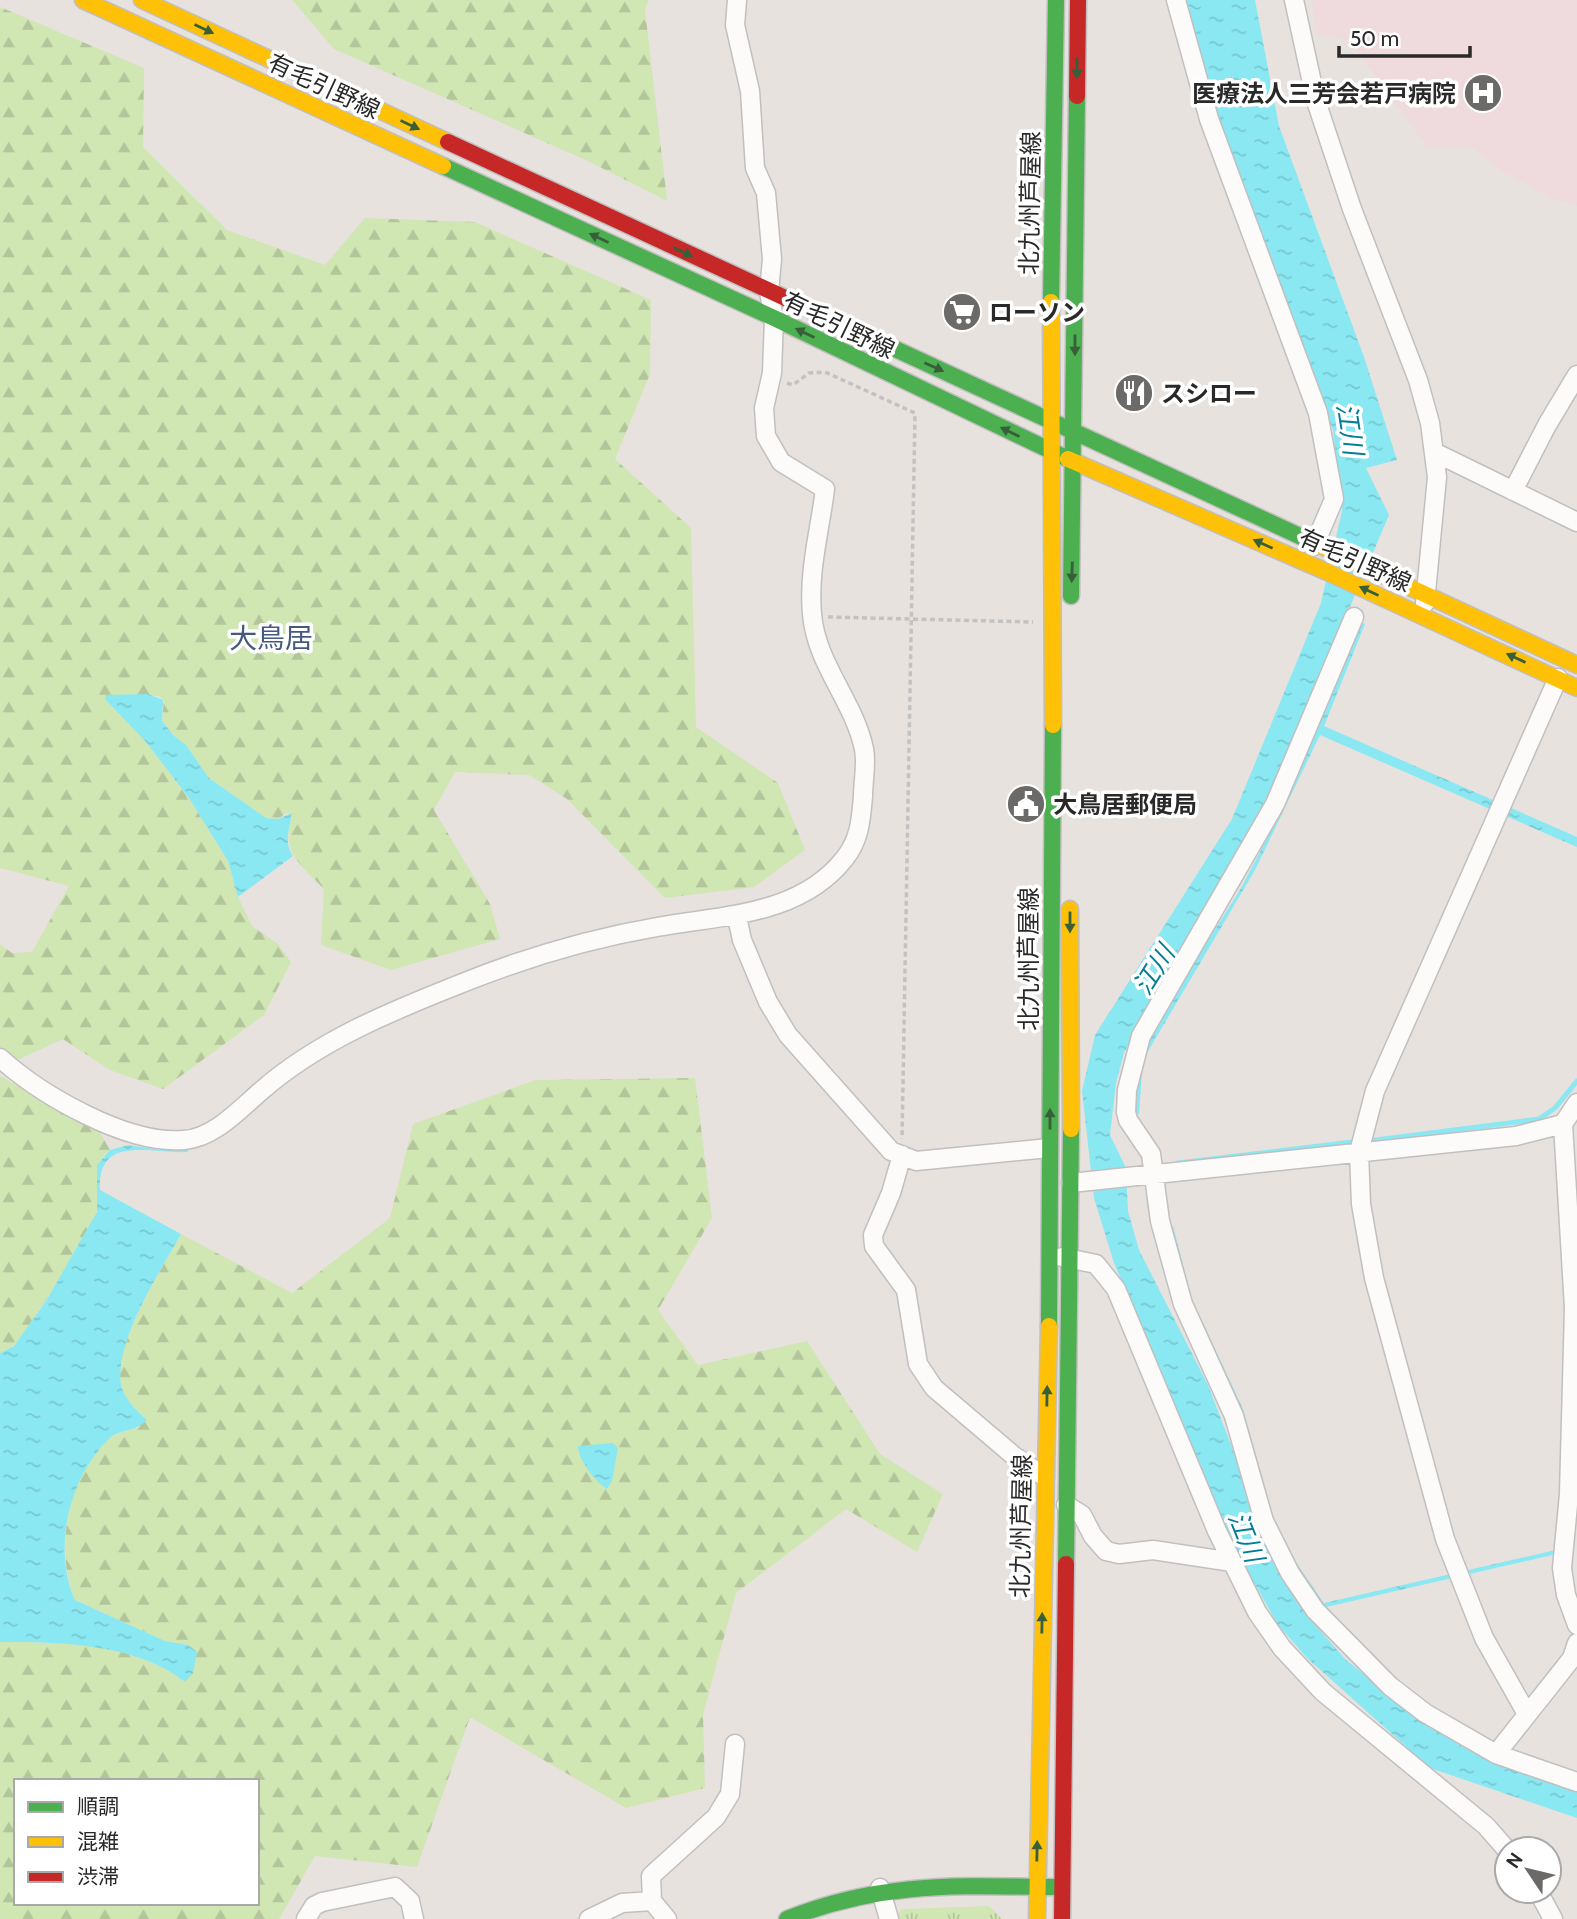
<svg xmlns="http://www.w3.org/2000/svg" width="1577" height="1919" viewBox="0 0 1577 1919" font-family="Cabin,'Noto Sans JP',sans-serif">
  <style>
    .medical { fill: #efdbdd }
    .forest { fill: url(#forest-firs); fill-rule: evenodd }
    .park { fill: url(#park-tufts) }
    .water { fill: url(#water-ripples) }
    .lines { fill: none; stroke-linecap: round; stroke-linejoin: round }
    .stream { stroke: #8ae8f2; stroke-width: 5 }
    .street-casing { stroke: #c1bfc0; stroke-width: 21 }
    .fast-casing { stroke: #c1bfc0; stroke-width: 19 }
    .slow-casing { stroke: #c1bfc0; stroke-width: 19 }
    .jam-casing { stroke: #c1bfc0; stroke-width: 19 }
    .path { stroke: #c3c2c2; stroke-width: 3.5; stroke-dasharray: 5 3.5; stroke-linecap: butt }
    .street { stroke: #fcfbfa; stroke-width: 18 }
    .fast { stroke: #4caf50; stroke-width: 16 }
    .slow { stroke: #ffc107; stroke-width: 16 }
    .jam { stroke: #c62828; stroke-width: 16 }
    .oneway { fill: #375f39 }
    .labels { text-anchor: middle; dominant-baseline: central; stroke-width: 7; stroke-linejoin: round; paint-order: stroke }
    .street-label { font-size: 24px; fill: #292929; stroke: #fff }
    .poi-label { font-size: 24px; font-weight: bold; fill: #292929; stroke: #fff; text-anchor: start }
    .water-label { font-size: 26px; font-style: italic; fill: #027d98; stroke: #fff }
    .quarter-label { font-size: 28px; fill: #45597f; stroke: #fff }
  </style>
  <defs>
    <pattern id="forest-firs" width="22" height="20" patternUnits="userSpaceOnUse" patternTransform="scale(1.75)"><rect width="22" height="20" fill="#d0e6b3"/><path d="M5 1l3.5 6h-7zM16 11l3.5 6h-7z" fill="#b3c59a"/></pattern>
    <pattern id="park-tufts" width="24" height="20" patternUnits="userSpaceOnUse" patternTransform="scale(1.75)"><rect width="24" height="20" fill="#d0e6b3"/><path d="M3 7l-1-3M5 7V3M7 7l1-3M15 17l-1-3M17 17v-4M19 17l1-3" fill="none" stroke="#b3c59a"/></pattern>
    <pattern id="water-ripples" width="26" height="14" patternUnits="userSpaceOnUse" patternTransform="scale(1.75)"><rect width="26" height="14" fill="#8ae8f2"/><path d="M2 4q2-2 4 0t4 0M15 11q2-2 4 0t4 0" fill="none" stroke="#77c7d0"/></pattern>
  </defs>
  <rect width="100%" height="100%" fill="#e8e2de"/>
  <!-- medical -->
  <path class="medical" d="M1312,0H1577V206L1551,198L1502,171L1473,148L1427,147L1349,40L1316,34Z"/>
  <!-- forest -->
  <path class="forest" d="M292,0H649L645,9L667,201L588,161L334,49Z
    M0,7L144,68L143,147L227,230L325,265L365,218L475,222L651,300L650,374L615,459L691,528L696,727L778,783L805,850L754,887L665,898L567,799L529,775L455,772L434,810L490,904L500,939L391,970L321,945L324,889C301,864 280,853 292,817L286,813L278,819L266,818L209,778L186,745L173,735L162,721L164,700L159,696L113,695L108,702L146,742L189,798L228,861L238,897L252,926L278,944L291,962L264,1015L163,1089L110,1070L63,1039L0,1068V944L12,953L32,952L69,886L0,868Z
    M0,1076L99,1131L110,1150C89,1165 101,1188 97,1210C93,1227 28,1331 14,1345C11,1348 4,1350 0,1353Z
    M695,1078L712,1218L658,1310L698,1365L807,1341L880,1454L943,1494L917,1552L846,1509L736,1593L703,1714L705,1788L626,1808L470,1717L417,1867L315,1856L279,1919H0V1642C60,1642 136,1642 185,1682L188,1645L165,1641L75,1600C54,1549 67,1475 110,1438C117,1432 131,1430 140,1427C135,1414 126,1401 122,1388C109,1350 162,1269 181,1234L292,1293L390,1218L413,1124L536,1080ZM16,1781H257V1903H16Z"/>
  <!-- park -->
  <path class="park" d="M989,1906L1002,1919H898L897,1916L902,1909Z"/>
  <!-- water -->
  <path class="water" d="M1184,0H1255L1279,126L1364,357L1397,460L1366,468L1389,515L1302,720L1318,727L1361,622L1365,624L1324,726L1577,837V847L1320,735L1255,870L1147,1053L1142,1072L1139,1114H1136C1123,1047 1209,945 1242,886C1269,836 1294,785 1316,732L1300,726L1263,815L1124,1053L1116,1083L1110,1135L1126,1168L1128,1211L1139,1250L1208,1385L1238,1463L1258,1531L1278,1572L1311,1620L1345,1659L1425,1724L1463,1747L1577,1788V1818L1430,1768L1307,1658L1278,1625L1239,1556L1209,1487L1114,1263L1094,1198L1082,1091L1095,1035L1232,819L1321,603L1342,511L1333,430L1211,104Z
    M148,694L163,700L162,721L173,735L186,745L209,778L266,818L278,819L292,813C290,829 283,841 293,856L238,897L228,861L189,798L146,742L105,699L106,695Z
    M128,1145L161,1150H188V1152C150,1154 97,1134 100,1190L181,1234C160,1272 114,1341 121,1385C124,1399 137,1411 147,1420C136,1432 119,1429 109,1439C69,1477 52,1549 75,1600L165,1641L188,1645L197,1652L193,1673L185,1682C136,1643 60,1642 0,1642V1353L14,1346L46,1301L97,1212V1165L110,1150Z
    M1173,1226L1192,1299L1243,1409L1274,1520L1293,1558L1324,1603L1556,1550L1557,1554L1322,1608L1272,1524L1257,1460L1240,1412L1186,1293L1170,1227Z
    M613,1443L618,1448L612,1481L607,1489C596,1482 578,1460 578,1446Z"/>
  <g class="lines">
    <!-- stream -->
    <path class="stream" d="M1368,1141L1539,1119L1555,1108L1577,1081
      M1178,1163L1352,1142"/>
    <!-- street casing -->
    <g class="street-casing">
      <path id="street" d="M1176,0L1209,119L1318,413L1334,499L1314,546
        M1294,0L1316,101L1352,209L1418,380L1430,423L1437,477L1425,603
        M1434,452L1577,522
        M1513,491L1547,425L1577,375
        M1354,617L1275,804L1141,1036L1127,1090L1126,1112L1128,1120L1151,1154L1160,1221L1183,1304L1234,1416L1264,1521L1290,1573L1315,1610L1390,1686L1425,1713L1496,1754
        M737,917L742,940L768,1002L788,1035L891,1151L916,1161L1049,1148
        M0,1058C41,1095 127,1145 184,1140C214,1138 240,1109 261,1091C319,1040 394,1010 465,982C525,958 593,938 657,927C722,915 800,916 845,858C860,839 861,819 863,796C863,781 867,764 864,749C854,701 816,664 812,614C808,572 820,530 825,489L781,462L766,436L764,408L772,373L774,318L769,292L772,259L766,193L755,168L750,91L735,25L737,0
        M1577,1103L1563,1124L1574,1308L1569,1494L1562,1568L1566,1595L1577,1625
        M902,1155L891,1193L873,1235L874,1246L906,1290L918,1364L934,1388L1014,1456L1045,1477
        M1071,1183L1516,1136L1563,1124
        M1062,1257L1096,1264L1116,1289L1217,1531L1257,1612L1282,1648L1323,1692L1486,1826L1507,1850
        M1066,1505L1082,1515L1093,1536L1106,1551L1119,1554L1153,1550L1232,1562
        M1577,1643L1572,1658L1496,1754L1577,1782
        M1527,1714L1484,1638L1445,1539L1374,1278L1361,1204L1359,1152L1375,1091L1558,678
        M880,1888L889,1919
        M1538,1891L1553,1919
        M652,1901L651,1876L716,1817L730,1794L735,1744
        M306,1919L314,1906L322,1902L395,1887L410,1901L414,1919
        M589,1919L622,1903L652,1901L667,1919"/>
    </g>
    <!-- fast casing -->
    <g class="fast-casing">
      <path id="fast" d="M443,166L774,318L1068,459
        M1051,302L1056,0
        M824,316L1319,545
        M1071,596L1077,96
        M1049,1326L1053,725
        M1066,1564L1071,1129
        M787,1919C881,1881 958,1886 1057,1887"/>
    </g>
    <!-- slow casing -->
    <g class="slow-casing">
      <path id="slow" d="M83,0L443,166
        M142,0L448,142
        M1051,302L1053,725
        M1068,459L1325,571L1577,688
        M1319,545L1577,665
        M1070,909L1071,1129
        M1037,1919L1049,1326"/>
    </g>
    <!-- jam casing -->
    <g class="jam-casing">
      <path id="jam" d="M1077,96L1078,0
        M448,142L824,316
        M1062,1919L1066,1564"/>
    </g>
    <!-- path -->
    <path class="path" d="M787,383L793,385L809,373L825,372L915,413L902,1139
      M828,617L1033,622"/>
    <!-- street -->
    <use href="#street" class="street"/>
    <!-- fast -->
    <use href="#fast" class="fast"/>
    <!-- slow -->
    <use href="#slow" class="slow"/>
    <!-- jam -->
    <use href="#jam" class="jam"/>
  </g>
  <!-- one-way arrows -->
  <defs><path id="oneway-solid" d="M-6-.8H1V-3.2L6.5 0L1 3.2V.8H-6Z" transform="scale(1.75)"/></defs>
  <g class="oneway">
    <use href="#oneway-solid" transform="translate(204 29) rotate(25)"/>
    <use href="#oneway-solid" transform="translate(1077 68) rotate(90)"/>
    <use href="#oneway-solid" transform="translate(410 125) rotate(25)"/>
    <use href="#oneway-solid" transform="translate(599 238) rotate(-155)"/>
    <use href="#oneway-solid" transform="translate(683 252) rotate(25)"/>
    <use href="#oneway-solid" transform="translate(805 333) rotate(-154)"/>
    <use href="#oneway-solid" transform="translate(1075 345) rotate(90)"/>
    <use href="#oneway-solid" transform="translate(934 367) rotate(24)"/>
    <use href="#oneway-solid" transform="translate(1010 432) rotate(-154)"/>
    <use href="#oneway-solid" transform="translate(1263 544) rotate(-156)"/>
    <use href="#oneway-solid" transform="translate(1072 572) rotate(92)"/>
    <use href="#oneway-solid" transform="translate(1369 591) rotate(-155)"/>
    <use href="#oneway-solid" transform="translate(1516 658) rotate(-155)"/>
    <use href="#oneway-solid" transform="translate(1070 922) rotate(90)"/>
    <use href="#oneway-solid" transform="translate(1050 1119) rotate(-90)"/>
    <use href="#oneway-solid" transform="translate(1047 1396) rotate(-89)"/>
    <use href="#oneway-solid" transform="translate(1042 1623) rotate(-89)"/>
    <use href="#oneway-solid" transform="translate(1037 1851) rotate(-89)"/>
  </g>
  <!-- icons -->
  <defs>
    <g id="hospital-disc" transform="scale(2.0125)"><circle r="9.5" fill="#6c6a68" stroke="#fff"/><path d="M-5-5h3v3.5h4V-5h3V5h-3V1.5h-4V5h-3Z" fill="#fff"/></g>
    <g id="supermarket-disc" transform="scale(2.0125)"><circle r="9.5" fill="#6c6a68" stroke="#fff"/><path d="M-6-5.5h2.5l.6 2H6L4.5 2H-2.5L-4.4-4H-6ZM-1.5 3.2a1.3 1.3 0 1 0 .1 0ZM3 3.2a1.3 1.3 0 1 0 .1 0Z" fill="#fff"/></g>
    <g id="restaurant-disc" transform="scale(2.0125)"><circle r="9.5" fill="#6c6a68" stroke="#fff"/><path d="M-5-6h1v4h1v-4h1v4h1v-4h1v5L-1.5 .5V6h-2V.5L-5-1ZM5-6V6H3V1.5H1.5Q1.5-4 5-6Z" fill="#fff"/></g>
    <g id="civic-disc" transform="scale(2.0125)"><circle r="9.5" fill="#6c6a68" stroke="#fff"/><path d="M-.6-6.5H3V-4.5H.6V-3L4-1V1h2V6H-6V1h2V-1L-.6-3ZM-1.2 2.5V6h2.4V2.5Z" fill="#fff"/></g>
  </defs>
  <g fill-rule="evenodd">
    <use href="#hospital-disc" x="1483" y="93"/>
    <use href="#supermarket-disc" x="962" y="312"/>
    <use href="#restaurant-disc" x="1134" y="393"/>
    <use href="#civic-disc" x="1026" y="804"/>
  </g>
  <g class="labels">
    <!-- street labels -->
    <g class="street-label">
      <text transform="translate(324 86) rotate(25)">有毛引野線</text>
      <text transform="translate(1030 203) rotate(-89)">北九州芦屋線</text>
      <text transform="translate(839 325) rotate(26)">有毛引野線</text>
      <text transform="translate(1355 560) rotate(24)">有毛引野線</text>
      <text transform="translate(1028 959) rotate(-90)">北九州芦屋線</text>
      <text transform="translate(1021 1526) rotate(-89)">北九州芦屋線</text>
    </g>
    <!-- poi labels -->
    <g class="poi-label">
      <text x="1456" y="93" text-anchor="end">医療法人三芳会若戸病院</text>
      <text x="989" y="312">ローソン</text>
      <text x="1161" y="393">スシロー</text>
      <text x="1053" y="804">大鳥居郵便局</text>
    </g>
    <!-- water labels -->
    <g class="water-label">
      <text transform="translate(1350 429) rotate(81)">江川</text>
      <text transform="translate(1154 970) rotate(-58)">江川</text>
      <text transform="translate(1246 1537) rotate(68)">江川</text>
    </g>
    <!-- quarter labels -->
    <g class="quarter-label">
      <text x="271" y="638">大鳥居</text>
    </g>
  </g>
  <!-- legend -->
  <rect x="14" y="1779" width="245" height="126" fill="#ffffff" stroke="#a9a9a9" stroke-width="2"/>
  <rect x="28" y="1802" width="35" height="10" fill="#4caf50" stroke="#a9a9a9" stroke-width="2"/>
  <text x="77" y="1814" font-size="21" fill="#292929">順調</text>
  <rect x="28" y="1837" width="35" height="10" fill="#ffc107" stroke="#a9a9a9" stroke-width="2"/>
  <text x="77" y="1849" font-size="21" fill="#292929">混雑</text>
  <rect x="28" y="1872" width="35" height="10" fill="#c62828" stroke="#a9a9a9" stroke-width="2"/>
  <text x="77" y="1884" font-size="21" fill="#292929">渋滞</text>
  <!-- north arrow -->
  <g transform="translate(1528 1870) rotate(305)"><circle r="33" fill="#ffffff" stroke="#a9a9a9" stroke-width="2"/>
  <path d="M0-5L12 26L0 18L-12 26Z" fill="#6c6a68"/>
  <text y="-10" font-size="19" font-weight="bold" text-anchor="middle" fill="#292929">N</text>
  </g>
  <!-- scale -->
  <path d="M1339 46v10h131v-10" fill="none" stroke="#292929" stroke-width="3.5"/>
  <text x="1350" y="46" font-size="21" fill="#292929" stroke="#ffffff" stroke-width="5" paint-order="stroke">50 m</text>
</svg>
